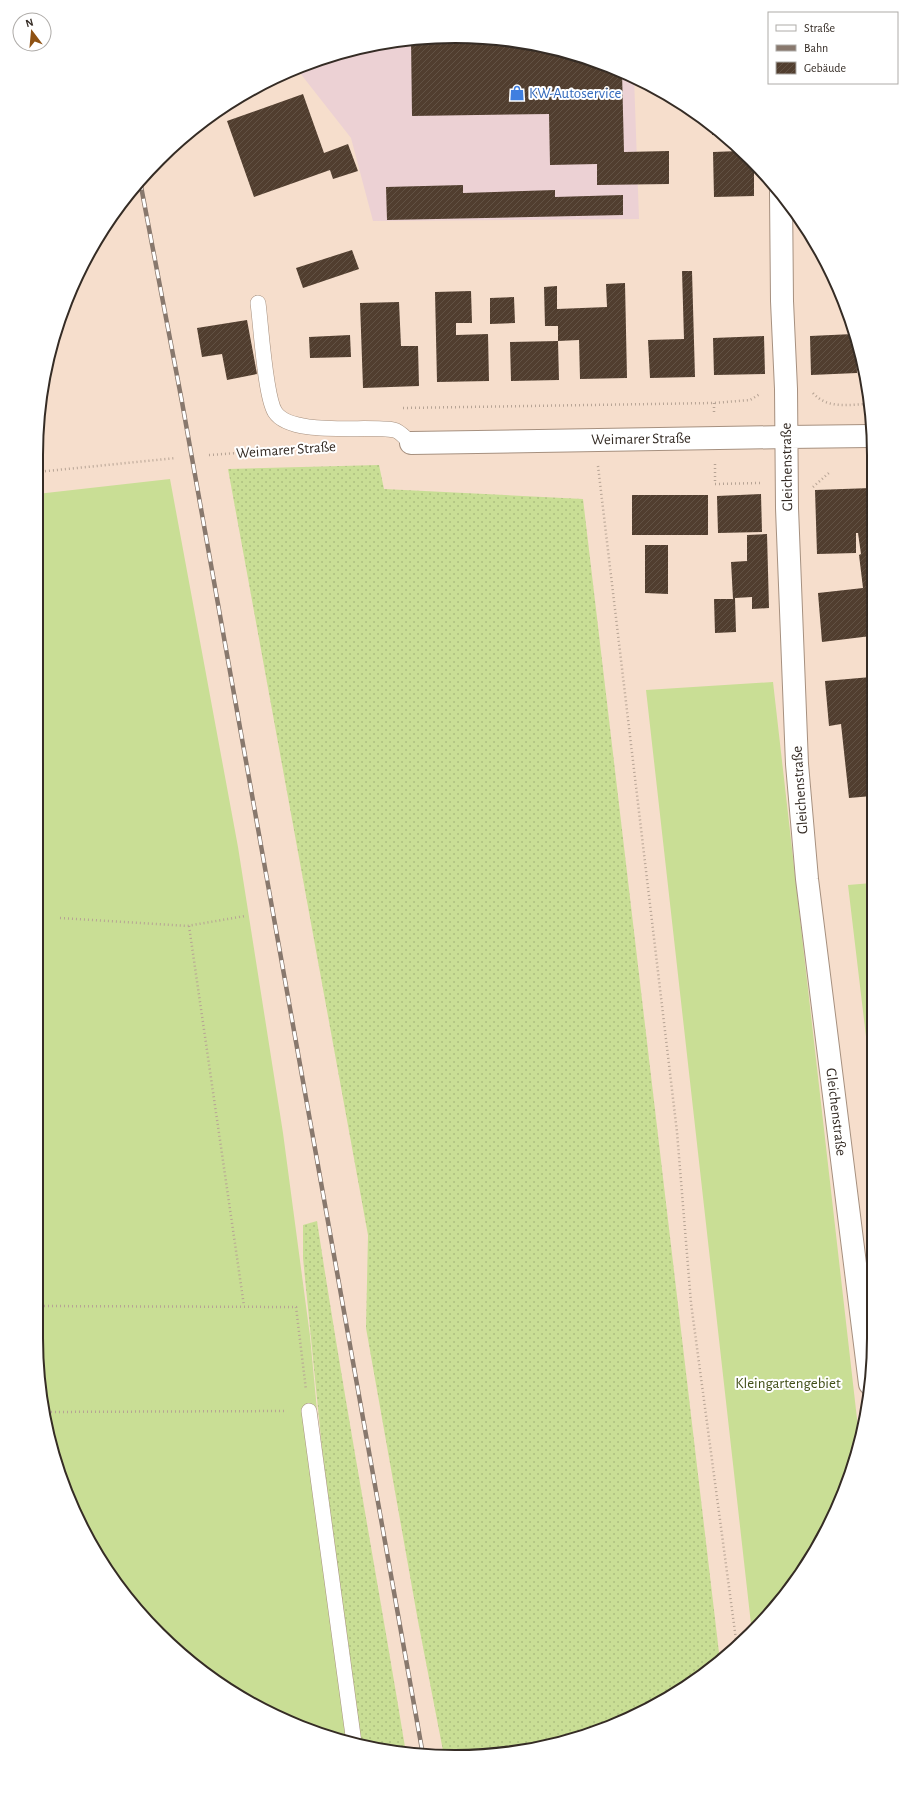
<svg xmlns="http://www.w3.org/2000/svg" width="910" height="1793" viewBox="0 0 910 1793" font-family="'Alegreya Sans',sans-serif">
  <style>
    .commercial { fill: #ecd1d4 }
    .grass { fill: url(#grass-dots) }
    .garden { fill: #c9de95 }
    .building { fill: url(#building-hatch) }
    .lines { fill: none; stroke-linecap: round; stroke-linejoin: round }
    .service-casing { stroke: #a6907f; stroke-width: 16 }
    .minor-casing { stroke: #a6907f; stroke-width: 24 }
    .tertiary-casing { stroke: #a6907f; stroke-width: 24 }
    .path { stroke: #b6a394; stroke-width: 2.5; stroke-dasharray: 1 3; stroke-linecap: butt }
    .service { stroke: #fff; stroke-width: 15 }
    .minor { stroke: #fff; stroke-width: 22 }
    .tertiary { stroke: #fff; stroke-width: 22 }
    .rail-casing { stroke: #88786d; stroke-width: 4.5 }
    .rail { stroke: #fff; stroke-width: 3; stroke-dasharray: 9; stroke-linecap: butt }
    .labels { text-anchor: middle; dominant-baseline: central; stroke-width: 4; stroke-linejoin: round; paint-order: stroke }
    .shop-label { font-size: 15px; fill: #366cbe; stroke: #fff; text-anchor: start }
    .street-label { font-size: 15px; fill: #352c25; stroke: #fff }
    .park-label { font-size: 15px; fill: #414e18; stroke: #fff }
    .rim { fill: none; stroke: #352c25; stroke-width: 2 }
  </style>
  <defs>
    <pattern id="grass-dots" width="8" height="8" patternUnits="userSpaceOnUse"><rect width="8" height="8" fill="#c9de95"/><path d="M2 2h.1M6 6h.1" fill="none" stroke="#adbf80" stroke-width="1.8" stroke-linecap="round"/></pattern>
    <pattern id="building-hatch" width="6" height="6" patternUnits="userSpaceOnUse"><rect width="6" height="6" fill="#513e2f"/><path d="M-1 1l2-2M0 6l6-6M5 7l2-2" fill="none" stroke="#625244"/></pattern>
  </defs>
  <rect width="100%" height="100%" fill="#f6decc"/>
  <!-- commercial -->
  <path class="commercial" d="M482,37L563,50L634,77L639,219L373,221L351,138L300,73L268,82L320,58L400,40Z"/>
  <!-- grass -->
  <path class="grass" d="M379,465L384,489L583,499L720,1661L710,1671L640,1714L564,1743L509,1753L444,1756L418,1621L366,1328L368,1235L228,469Z
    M317,1221C344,1399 377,1576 406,1753L373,1749L360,1745L329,1519L303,1258V1225Z"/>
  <!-- garden -->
  <path class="garden" d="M170,479L238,847L283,1133L310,1336L326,1506L356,1744L295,1725L245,1701L179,1653L123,1593L92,1547L58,1473L44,1420L36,1338L37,494Z
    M773,682L860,1445L831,1523L803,1571L752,1633L646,690Z
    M872,883V1087L848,885Z"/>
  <!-- building -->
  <path class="building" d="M482,37L563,50L622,72L624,152L669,151V184L597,185V164L550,165L549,114L412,116L411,39Z
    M303,94L324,153L348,144L358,171L333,179L330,170L254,197L227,121Z
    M712,125L722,134L712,135Z
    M739,151L754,166V196L714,197L713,152Z
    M463,185V193L555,190V197L623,195V215L387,220L386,187Z
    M352,250L359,269L303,288L296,268Z
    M682,271H692L695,377L650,378L648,340L684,339Z
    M625,283L627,378L580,379L579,340L558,341V326H545L544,287L557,286V309L607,307L606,284Z
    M471,291L472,323H456V335L488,334L489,381L437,382L435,292Z
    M514,297L515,323L490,324V298Z
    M399,302L401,346H418L419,386L363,388L360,303Z
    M247,320L257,374L227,380L222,354L202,357L197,328Z
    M853,334L856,346L857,373L811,375L810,336Z
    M350,335L351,357L310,358L309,337Z
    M764,336L765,374L714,375L713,338Z
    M558,341L559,380L511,381L510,342Z
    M871,488V636L822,642L818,593L863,588L859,555L861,554L858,533H856V553L817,554L815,490Z
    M761,494L762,532L718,533L717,496Z
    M632,495H708V535H632Z
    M767,534L769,608L752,609V597L735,598L736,632L715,633L714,599H733L731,562L747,561V535Z
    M645,545H668V594L645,593Z
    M871,677L872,796L849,798L841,724L829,726L825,681Z"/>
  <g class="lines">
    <!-- service casing -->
    <g class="service-casing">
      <path id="service" d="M258,303C261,325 265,396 275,412C291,437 367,425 394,430C400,431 406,439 411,443
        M309,1411L354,1743"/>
    </g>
    <!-- minor casing -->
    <g class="minor-casing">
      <path id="minor" d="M411,443L787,437"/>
    </g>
    <!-- tertiary casing -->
    <g class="tertiary-casing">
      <path id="tertiary" d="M781,193L782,301L786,389L787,508L797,764L807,879L870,1384
        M787,437L870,436"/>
    </g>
    <!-- path -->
    <path class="path" d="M813,393C828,410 850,404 870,404
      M714,403V413
      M403,408L714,403L750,400L760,394
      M209,455L296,449
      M715,464V484L760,483
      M598,466L677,1132L691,1303L737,1647
      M37,472L176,458
      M813,487L830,472
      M60,918L187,926L245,916
      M189,926L244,1306
      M36,1306L296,1307L306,1390
      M43,1412L287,1411"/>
    <!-- service -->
    <use href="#service" class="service"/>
    <!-- minor -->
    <use href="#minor" class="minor"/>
    <!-- tertiary -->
    <use href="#tertiary" class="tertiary"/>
    <!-- rail casing -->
    <g class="rail-casing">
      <path id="rail" d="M140,181L182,402L423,1755"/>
    </g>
    <!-- rail -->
    <use href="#rail" class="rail"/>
  </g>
  <!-- icons -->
  <defs>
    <g id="shop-bare" transform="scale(1.2)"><path d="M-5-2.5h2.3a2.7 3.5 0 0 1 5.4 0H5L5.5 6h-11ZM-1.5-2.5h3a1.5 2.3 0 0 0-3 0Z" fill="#3f7fe0" stroke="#fff" stroke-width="2.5" paint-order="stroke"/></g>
  </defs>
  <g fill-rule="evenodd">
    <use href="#shop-bare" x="517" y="93"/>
  </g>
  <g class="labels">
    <!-- shop labels -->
    <g class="shop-label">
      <text x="529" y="93">KW-Autoservice</text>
    </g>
    <!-- street labels -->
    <g class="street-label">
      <text transform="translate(641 439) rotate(-1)">Weimarer Straße</text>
      <text transform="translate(286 450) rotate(-4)">Weimarer Straße</text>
      <text transform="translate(787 467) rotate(-91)">Gleichenstraße</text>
      <text transform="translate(800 790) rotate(-94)">Gleichenstraße</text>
      <text transform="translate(836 1112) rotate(83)">Gleichenstraße</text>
    </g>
    <!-- park labels -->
    <g class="park-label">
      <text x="788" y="1383">Kleingartengebiet</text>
    </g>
  </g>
  <!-- crop -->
  <path d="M0 0H910V1793H0ZM455 43H455A412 412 0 0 1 867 455V1338A412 412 0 0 1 455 1750H455A412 412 0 0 1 43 1338V455A412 412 0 0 1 455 43Z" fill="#fff" fill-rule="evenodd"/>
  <path class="rim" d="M455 43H455A412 412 0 0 1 867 455V1338A412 412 0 0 1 455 1750H455A412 412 0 0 1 43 1338V455A412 412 0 0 1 455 43Z"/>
  <!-- legend -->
  <rect x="768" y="12" width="130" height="72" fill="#ffffff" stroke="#aeaba8"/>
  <rect x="776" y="25" width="20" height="6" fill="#ffffff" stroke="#aeaba8"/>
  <text x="804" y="32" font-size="12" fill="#352c25">Straße</text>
  <rect x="776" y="45" width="20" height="6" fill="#88786d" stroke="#aeaba8"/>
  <text x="804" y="52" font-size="12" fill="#352c25">Bahn</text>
  <rect x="776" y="62" width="20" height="12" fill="url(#building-hatch)" stroke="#aeaba8"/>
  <text x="804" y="72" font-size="12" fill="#352c25">Gebäude</text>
  <!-- north arrow -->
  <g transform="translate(32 32) rotate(344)"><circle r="19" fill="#ffffff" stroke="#aeaba8"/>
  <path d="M0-3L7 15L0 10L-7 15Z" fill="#8e5113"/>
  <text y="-6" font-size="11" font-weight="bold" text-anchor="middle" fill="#352c25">N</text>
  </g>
</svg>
